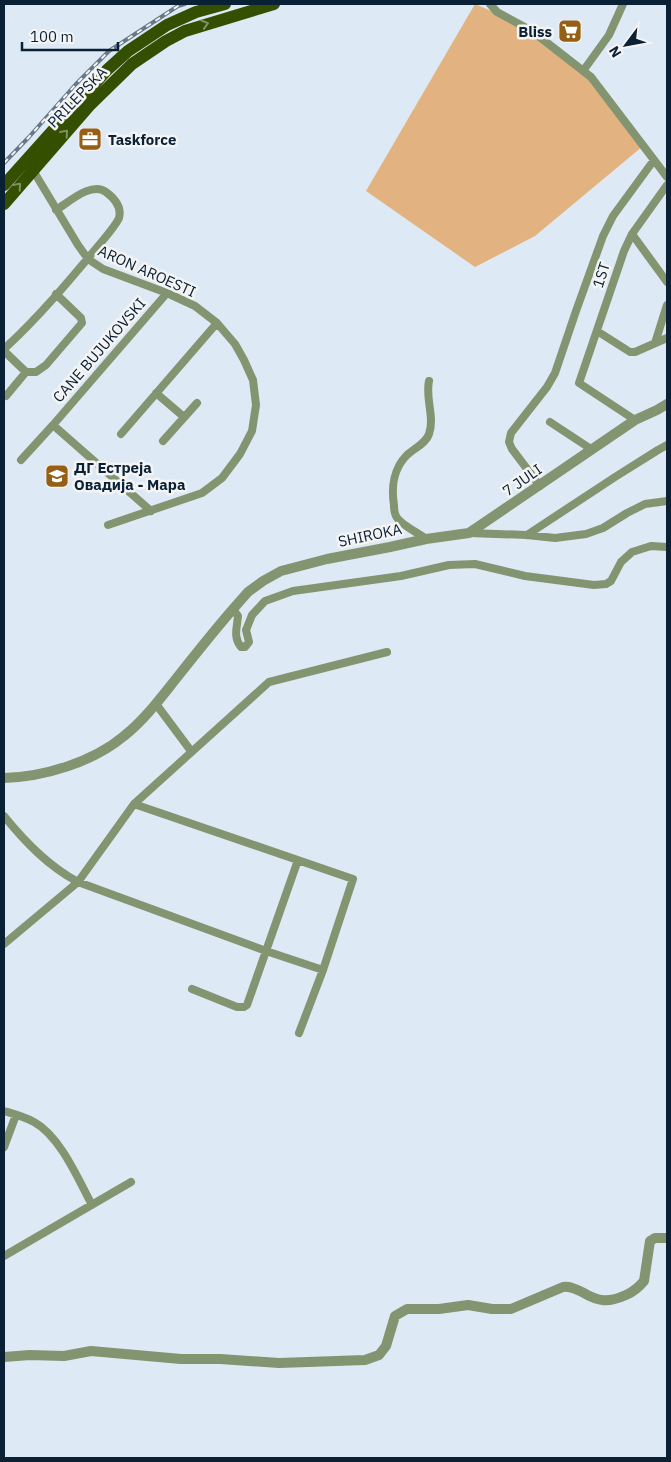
<svg xmlns="http://www.w3.org/2000/svg" width="671" height="1462" viewBox="0 0 671 1462" font-family="'IBM Plex Sans',sans-serif">
  <style>
    .green { fill: #e2b380 }
    .lines { fill: none; stroke-linecap: round; stroke-linejoin: round }
    .minor { stroke: #839470; stroke-width: 8 }
    .tertiary { stroke: #839470; stroke-width: 10 }
    .primary { stroke: #354f00; stroke-width: 12 }
    .rail-casing { stroke: #667889; stroke-width: 4 }
    .rail { stroke: #f4f4f4; stroke-width: 2; stroke-dasharray: 5.5; stroke-linecap: butt }
    .oneway { stroke: #819162 }
    .labels { text-anchor: middle; dominant-baseline: central; stroke-width: 5; stroke-linejoin: round; paint-order: stroke }
    .poi-label { font-size: 15px; font-weight: bold; fill: #092035; stroke: #f4f4f4; text-anchor: start }
    .street-label { font-size: 15px; fill: #092035; stroke: #f4f4f4 }
  </style>
  <rect width="100%" height="100%" fill="#dde9f4"/>
  <!-- green -->
  <path class="green" d="M475,4L521,24L591,77L643,146L535,236L475,267L366,191Z"/>
  <g class="lines">
    <!-- minor -->
    <path class="minor" d="M490,4L497,12L532,31L591,77L667,177
      M583,71L609,35L623,4
      M31,167L78,245L88,259L103,269L167,293L195,306L217,323L235,344L244,360L253,380L256,405L252,431L240,454L222,478L202,493L108,525
      M632,234L667,282
      M597,331L630,352H635L667,338
      M655,343L667,305
      M4,349C38,318 69,281 99,245C104,239 116,225 119,218C122,207 114,198 106,192C92,181 69,202 56,210
      M4,351L26,372H36L46,365L82,323L81,318L56,294
      M156,393L184,417
      M6,396L26,372
      M635,420L579,383L624,251L632,234L667,185
      M550,422L591,449
      M53,425L151,511
      M121,434L217,323
      M163,441L197,403
      M21,460L53,425L167,293
      M540,486L512,449L509,442L511,433L547,387L555,373L576,311L603,236L613,216L654,160
      M469,533L527,535L555,538L586,534L603,528L627,513L645,504L667,501
      M527,535L615,477L658,450L667,445
      M426,539C420,534 402,525 398,519C395,516 394,509 394,505C391,487 394,468 407,455C414,448 426,444 429,434C435,417 425,398 429,381
      M233,609L238,616C237,628 233,637 241,647H245L249,642L246,630L252,615L265,601L293,591L401,576L449,565L475,564L525,576L594,585L606,584L611,581L621,562L632,552L651,546L667,547
      M156,704L191,751
      M134,804L353,879L323,970L299,1033
      M4,816C25,842 48,866 78,882L266,951L323,970
      M4,944L78,882L134,804L269,682L387,652
      M192,989L237,1007H244L247,1005L298,860
      M4,1111C14,1114 25,1117 34,1122C60,1136 78,1179 92,1205
      M4,1147L16,1115
      M4,1256L131,1182"/>
    <!-- tertiary -->
    <path class="tertiary" d="M4,778C44,777 93,762 124,736C144,720 159,700 175,680C194,656 213,632 233,609L248,592L263,581L281,571L327,559L390,547L426,539L469,533L635,420L657,410L667,404
      M4,1357L30,1355L64,1356L91,1351L181,1359H220L279,1363L365,1360L379,1355L386,1346L395,1316L407,1309H439L468,1305L492,1309H511L563,1287C571,1286 575,1289 582,1292C599,1302 608,1303 626,1295C633,1292 639,1287 644,1281L650,1241L655,1238H667"/>
    <!-- primary -->
    <path class="primary" d="M4,185L107,70L128,51L167,25L196,12L225,4
      M4,204L89,106L132,64L166,41L185,31L274,4"/>
    <!-- rail casing -->
    <g class="rail-casing">
      <path id="rail" d="M4,163L29,137L76,84L109,51L178,6L185,4"/>
    </g>
    <!-- rail -->
    <use href="#rail" class="rail"/>
  </g>
  <!-- one-way arrows -->
  <defs><path id="oneway-chevron" d="M-2-3.5L2.5 0L-2 3.5" fill="none" stroke-width="1.6" stroke-linecap="round" stroke-linejoin="round" transform="scale(1.25)"/></defs>
  <g class="oneway">
    <use href="#oneway-chevron" transform="translate(205 24) rotate(-17)"/>
    <use href="#oneway-chevron" transform="translate(65 133) rotate(-49)"/>
    <use href="#oneway-chevron" transform="translate(18 186) rotate(-49)"/>
  </g>
  <!-- icons -->
  <defs>
    <g id="supermarket-square" transform="scale(1.25)"><rect x="-9" y="-9" width="18" height="18" rx="4" fill="#955f16" stroke="#f4f4f4"/><path d="M-6-5.5h2.5l.6 2H6L4.5 2H-2.5L-4.4-4H-6ZM-1.5 3.2a1.3 1.3 0 1 0 .1 0ZM3 3.2a1.3 1.3 0 1 0 .1 0Z" fill="#fff"/></g>
    <g id="office-square" transform="scale(1.25)"><rect x="-9" y="-9" width="18" height="18" rx="4" fill="#955f16" stroke="#f4f4f4"/><path d="M-6-3h4V-5.5h4V-3h4V5H-6ZM-1-4.5V-3h2v-1.5ZM-6 0V1H6V0Z" fill="#fff"/></g>
    <g id="school-square" transform="scale(1.25)"><rect x="-9" y="-9" width="18" height="18" rx="4" fill="#955f16" stroke="#f4f4f4"/><path d="M0-5L7-2L0 1L-7-2ZM-4 1L0 2.5L4 1V4Q0 6-4 4Z" fill="#fff"/></g>
  </defs>
  <g fill-rule="evenodd">
    <use href="#supermarket-square" x="570" y="31"/>
    <use href="#office-square" x="90" y="139"/>
    <use href="#school-square" x="57" y="476"/>
  </g>
  <g class="labels">
    <!-- poi labels -->
    <g class="poi-label">
      <text x="552" y="31" text-anchor="end">Bliss</text>
      <text x="108" y="139">Taskforce</text>
      <text x="74" y="467">ДГ Естреја<tspan x="74" dy="17">Овадија - Мара</tspan></text>
    </g>
    <!-- street labels -->
    <g class="street-label">
      <text transform="translate(77 97) rotate(-46)">PRILEPSKA</text>
      <text transform="translate(147 271) rotate(24)">ARON AROESTI</text>
      <text transform="translate(601 275) rotate(-72)">1ST</text>
      <text transform="translate(99 350) rotate(-49)">CANE BUJUKOVSKI</text>
      <text transform="translate(522 480) rotate(-35)">7 JULI</text>
      <text transform="translate(370 535) rotate(-12)">SHIROKA</text>
    </g>
  </g>
  <!-- border -->
  <rect width="671" height="1462" fill="none" stroke="#092035" stroke-width="10"/>
  <!-- north arrow -->
  <g transform="translate(626 45) rotate(238)" stroke="#f4f4f4" stroke-width="4" paint-order="stroke">
  <path d="M0-4L9 19L0 12L-9 19Z" fill="#092035"/>
  <text y="-8" font-size="14" font-weight="bold" text-anchor="middle" fill="#092035">N</text>
  </g>
  <!-- scale -->
  <path d="M22 42v8h96v-8" fill="none" stroke="#092035" stroke-width="2.5"/>
  <text x="30" y="42" font-size="15" fill="#092035" stroke="#f4f4f4" stroke-width="4" paint-order="stroke">100 m</text>
</svg>
